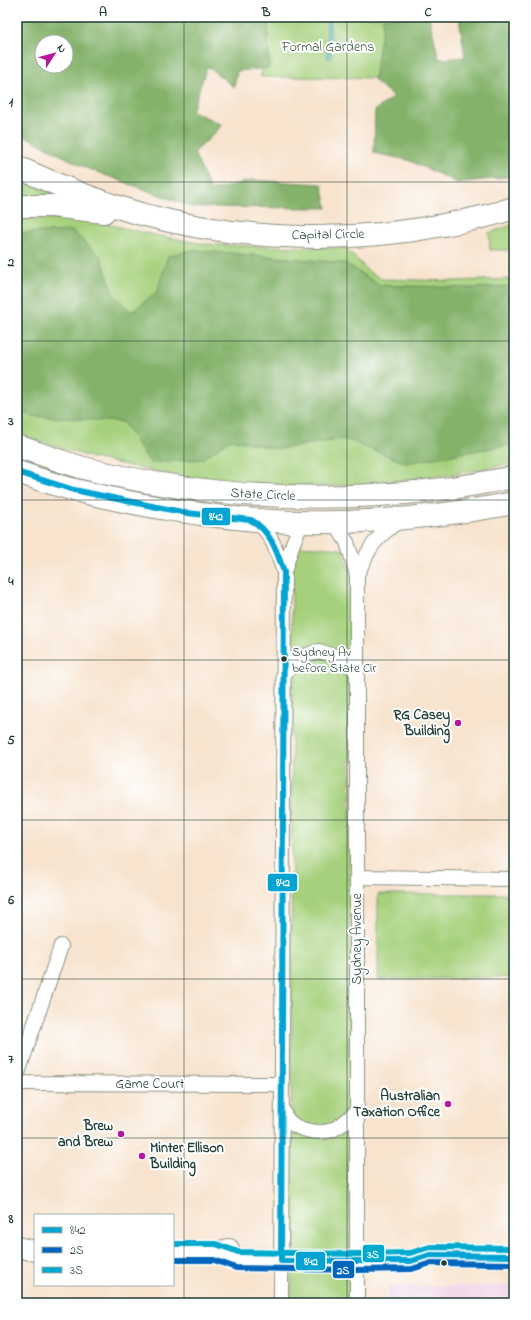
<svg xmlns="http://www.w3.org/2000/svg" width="531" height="1320" viewBox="0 0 531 1320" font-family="'Indie Flower',sans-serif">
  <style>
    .built { fill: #efd0e6 }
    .green { fill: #a6d07b; stroke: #628658 }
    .forest { fill: #84b26b; stroke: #527850; fill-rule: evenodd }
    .water { fill: #54bed0; stroke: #3a7e82 }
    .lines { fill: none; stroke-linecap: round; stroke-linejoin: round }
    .street-casing { stroke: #8b9081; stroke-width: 16 }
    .secondary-casing { stroke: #8b9081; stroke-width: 22 }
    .highway-casing { stroke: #8b9081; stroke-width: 24 }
    .street { stroke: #fff; stroke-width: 14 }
    .secondary { stroke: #fff; stroke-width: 20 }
    .highway { stroke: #fff; stroke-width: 22 }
    .bus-1-casing { stroke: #fff; stroke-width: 9 }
    .bus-2-casing { stroke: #fff; stroke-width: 9 }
    .bus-3-casing { stroke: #fff; stroke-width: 9 }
    .bus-1 { stroke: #05a3d3; stroke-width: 6 }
    .bus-2 { stroke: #0065bd; stroke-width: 6 }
    .bus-3 { stroke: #00a9ce; stroke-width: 6 }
    .grid { fill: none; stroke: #1f3d34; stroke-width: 1; stroke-opacity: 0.55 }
    .bus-dot { fill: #1f3d34; stroke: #fff; stroke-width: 1.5 }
    .poi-dot { fill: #b5179e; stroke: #fff; stroke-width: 1.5 }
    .labels { text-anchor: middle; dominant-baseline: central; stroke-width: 4; stroke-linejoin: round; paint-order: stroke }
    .bus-label { font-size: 13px; fill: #1f3d34; stroke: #fff; text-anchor: start }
    .park-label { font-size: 14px; fill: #416246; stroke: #fff }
    .street-label { font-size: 14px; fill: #1f3d34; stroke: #fff }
    .poi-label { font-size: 14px; font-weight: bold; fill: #1f3d34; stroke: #fff; text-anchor: end }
    .line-badge { stroke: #fff; stroke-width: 1.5 }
    .badge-label { font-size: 11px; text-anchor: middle; font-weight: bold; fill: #fff }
    .neatline { fill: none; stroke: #1f3d34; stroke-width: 1.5 }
    .grid-label { font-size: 13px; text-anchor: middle; font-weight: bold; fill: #1f3d34 }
  </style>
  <rect width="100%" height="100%" fill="#fff"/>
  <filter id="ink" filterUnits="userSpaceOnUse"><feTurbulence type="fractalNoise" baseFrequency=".025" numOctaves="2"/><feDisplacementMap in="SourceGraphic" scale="8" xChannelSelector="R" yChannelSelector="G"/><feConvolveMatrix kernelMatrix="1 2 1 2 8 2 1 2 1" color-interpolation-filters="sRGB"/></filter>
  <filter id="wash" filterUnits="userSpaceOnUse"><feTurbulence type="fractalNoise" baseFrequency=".012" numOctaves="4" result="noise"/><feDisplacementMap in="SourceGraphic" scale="16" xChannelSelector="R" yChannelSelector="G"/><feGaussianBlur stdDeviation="0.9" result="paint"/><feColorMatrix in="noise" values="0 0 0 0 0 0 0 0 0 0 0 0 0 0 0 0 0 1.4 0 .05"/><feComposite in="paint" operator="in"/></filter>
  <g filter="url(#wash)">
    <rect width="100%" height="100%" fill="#f7e3ce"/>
    <!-- built -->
    <path class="built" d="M388,1286H514V1303H388Z"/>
    <!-- green -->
    <path class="green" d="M261,17H395V78L261,77Z
      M17,175L61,195L59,198L17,199Z
      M81,218L155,235L204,244L249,246L346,248L369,272L382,279L452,281L514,279V463L450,475L364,485L272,487L185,478L89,457L17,434V219Z
      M514,224V250H490L489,233Z
      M299,546L343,549L350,571V1303H291L292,566Z
      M378,894H514V977L378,980Z"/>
    <!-- forest -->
    <path class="forest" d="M17,17H268L269,68L237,71L234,87L207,66L192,111L223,125L194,153L211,191L252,180L322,184L327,208L192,207L86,168L17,132ZM42,42H66V66H42Z
      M383,17H429L439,59L465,57L459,17H514V176L458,183L408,160L374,153L375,110L394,97L374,80L383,25Z
      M72,231L101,257L114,295L131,312L157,292L168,256L193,250L345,263L379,285L475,288L514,286V444L406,463L345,439L277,449L231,439L202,459L150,463L123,422L33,416L17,409V233Z"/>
    <!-- water -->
    <path class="water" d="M327,17H330L331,58H327Z"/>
  </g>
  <g filter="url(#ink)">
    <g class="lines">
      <!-- street casing -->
      <g class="street-casing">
        <path id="street" d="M251,520C272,528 277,554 284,572
          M334,522L347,542L357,575V1303
          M357,575C370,546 374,539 400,520
          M284,674L296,661L310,654L319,651L343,659L357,672
          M357,877L514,879
          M17,1076L61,946
          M17,1083L282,1084
          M282,1109C284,1112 285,1117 288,1120C296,1130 320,1135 332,1130C341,1126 349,1119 357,1111
          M281,1303L284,572L293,543L302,522"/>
      </g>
      <!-- secondary casing -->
      <g class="secondary-casing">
        <path id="secondary" d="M17,1247L35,1251
          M173,1252H215L229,1249
          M215,1252L236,1260L411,1261L430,1255L514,1256"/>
      </g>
      <!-- highway casing -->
      <g class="highway-casing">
        <path id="highway" d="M17,167C57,185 98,202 141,214C241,241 348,244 449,224C471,220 493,215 514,208
          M17,206H52L104,212
          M17,446C38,453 59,461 80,467C201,498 328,504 452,488C472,485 493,481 514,477
          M17,472C36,478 55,485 75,490C131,504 188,514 245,519C333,527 428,519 514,503"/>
      </g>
      <!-- street -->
      <use href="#street" class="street"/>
      <!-- secondary -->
      <use href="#secondary" class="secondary"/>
      <!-- highway -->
      <use href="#highway" class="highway"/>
      <!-- bus-1 casing -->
      <g class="bus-1-casing">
        <path id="bus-1" d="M17,472L74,490L127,501L187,513L251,520C271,531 277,552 284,572L281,1261H411L430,1255L514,1256"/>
      </g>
      <!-- bus-2 casing -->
      <g class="bus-2-casing">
        <path id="bus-2" d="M173,1260H214L236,1268L357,1270L412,1269L431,1263L514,1264"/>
      </g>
      <!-- bus-3 casing -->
      <g class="bus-3-casing">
        <path id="bus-3" d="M173,1244H216L238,1252L357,1254L410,1253L430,1247L514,1248"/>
      </g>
      <!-- bus-1 -->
      <use href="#bus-1" class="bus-1"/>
      <!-- bus-2 -->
      <use href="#bus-2" class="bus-2"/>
      <!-- bus-3 -->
      <use href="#bus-3" class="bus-3"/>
    </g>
  </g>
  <!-- grid -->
  <path class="grid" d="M184,17V1303M347,17V1303M17,182H514M17,341H514M17,500H514M17,660H514M17,820H514M17,979H514M17,1138H514"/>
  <!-- markers -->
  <g class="bus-dot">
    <circle cx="284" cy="659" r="3.5"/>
    <circle cx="444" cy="1263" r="3.5"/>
  </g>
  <g class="poi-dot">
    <circle cx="458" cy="723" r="4"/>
    <circle cx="448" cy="1104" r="4"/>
    <circle cx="121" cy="1134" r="4"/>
    <circle cx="142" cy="1156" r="4"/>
  </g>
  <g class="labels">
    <!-- bus labels -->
    <g class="bus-label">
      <text x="292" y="652">Sydney Av<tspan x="292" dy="16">before State Cir</tspan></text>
    </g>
    <!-- park labels -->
    <g class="park-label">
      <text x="328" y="47">Formal Gardens</text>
    </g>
    <!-- street labels -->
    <g class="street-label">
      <text transform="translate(328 235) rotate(-1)">Capital Circle</text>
      <text transform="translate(263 495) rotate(3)">State Circle</text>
      <text transform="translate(357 939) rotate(-90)">Sydney Avenue</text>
      <text x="150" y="1084">Game Court</text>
    </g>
    <!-- poi labels -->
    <g class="poi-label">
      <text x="450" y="715">RG Casey<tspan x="450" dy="16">Building</tspan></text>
      <text x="440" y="1096">Australian<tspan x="440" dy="16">Taxation Office</tspan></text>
      <text x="113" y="1126">Brew<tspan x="113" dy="16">and Brew</tspan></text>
      <text x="150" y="1148" text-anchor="start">Minter Ellison<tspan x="150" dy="16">Building</tspan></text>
    </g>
  </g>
  <g class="line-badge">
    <rect x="201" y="507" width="30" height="19" rx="4" fill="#05a3d3"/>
    <rect x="267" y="873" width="31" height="19" rx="4" fill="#05a3d3"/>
    <rect x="362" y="1244" width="23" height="19" rx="4" fill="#00a9ce"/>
    <rect x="295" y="1251" width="31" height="20" rx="4" fill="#05a3d3"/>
    <rect x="332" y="1260" width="23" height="19" rx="4" fill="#0065bd"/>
  </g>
  <g class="badge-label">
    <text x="216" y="520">842</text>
    <text x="283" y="886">842</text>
    <text x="373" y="1258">3S</text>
    <text x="311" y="1265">842</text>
    <text x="343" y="1274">2S</text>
  </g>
  <!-- margin -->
  <rect width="531" height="1320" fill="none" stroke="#fff" stroke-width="44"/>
  <!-- legend -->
  <rect x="34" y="1214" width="140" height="72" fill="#ffffff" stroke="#a5b1ae"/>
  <rect x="42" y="1227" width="20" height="6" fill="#05a3d3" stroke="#a5b1ae"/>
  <text x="70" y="1234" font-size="12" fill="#1f3d34">842</text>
  <rect x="42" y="1247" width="20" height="6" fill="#0065bd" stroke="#a5b1ae"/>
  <text x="70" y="1254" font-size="12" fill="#1f3d34">2S</text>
  <rect x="42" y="1267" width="20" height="6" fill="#00a9ce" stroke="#a5b1ae"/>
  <text x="70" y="1274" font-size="12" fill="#1f3d34">3S</text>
  <!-- north arrow -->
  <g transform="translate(54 54) rotate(54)"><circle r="19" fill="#ffffff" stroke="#a5b1ae"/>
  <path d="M0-3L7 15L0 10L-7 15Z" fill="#b5179e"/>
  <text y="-6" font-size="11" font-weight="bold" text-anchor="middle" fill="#1f3d34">N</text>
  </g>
  <rect x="22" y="22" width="487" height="1276" class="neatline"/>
  <g class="grid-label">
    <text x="103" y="16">A</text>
    <text x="266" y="16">B</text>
    <text x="428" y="16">C</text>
    <text x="11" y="106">1</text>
    <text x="11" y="266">2</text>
    <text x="11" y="425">3</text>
    <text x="11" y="585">4</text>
    <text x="11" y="744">5</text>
    <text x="11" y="904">6</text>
    <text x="11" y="1063">7</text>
    <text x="11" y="1223">8</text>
  </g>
</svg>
